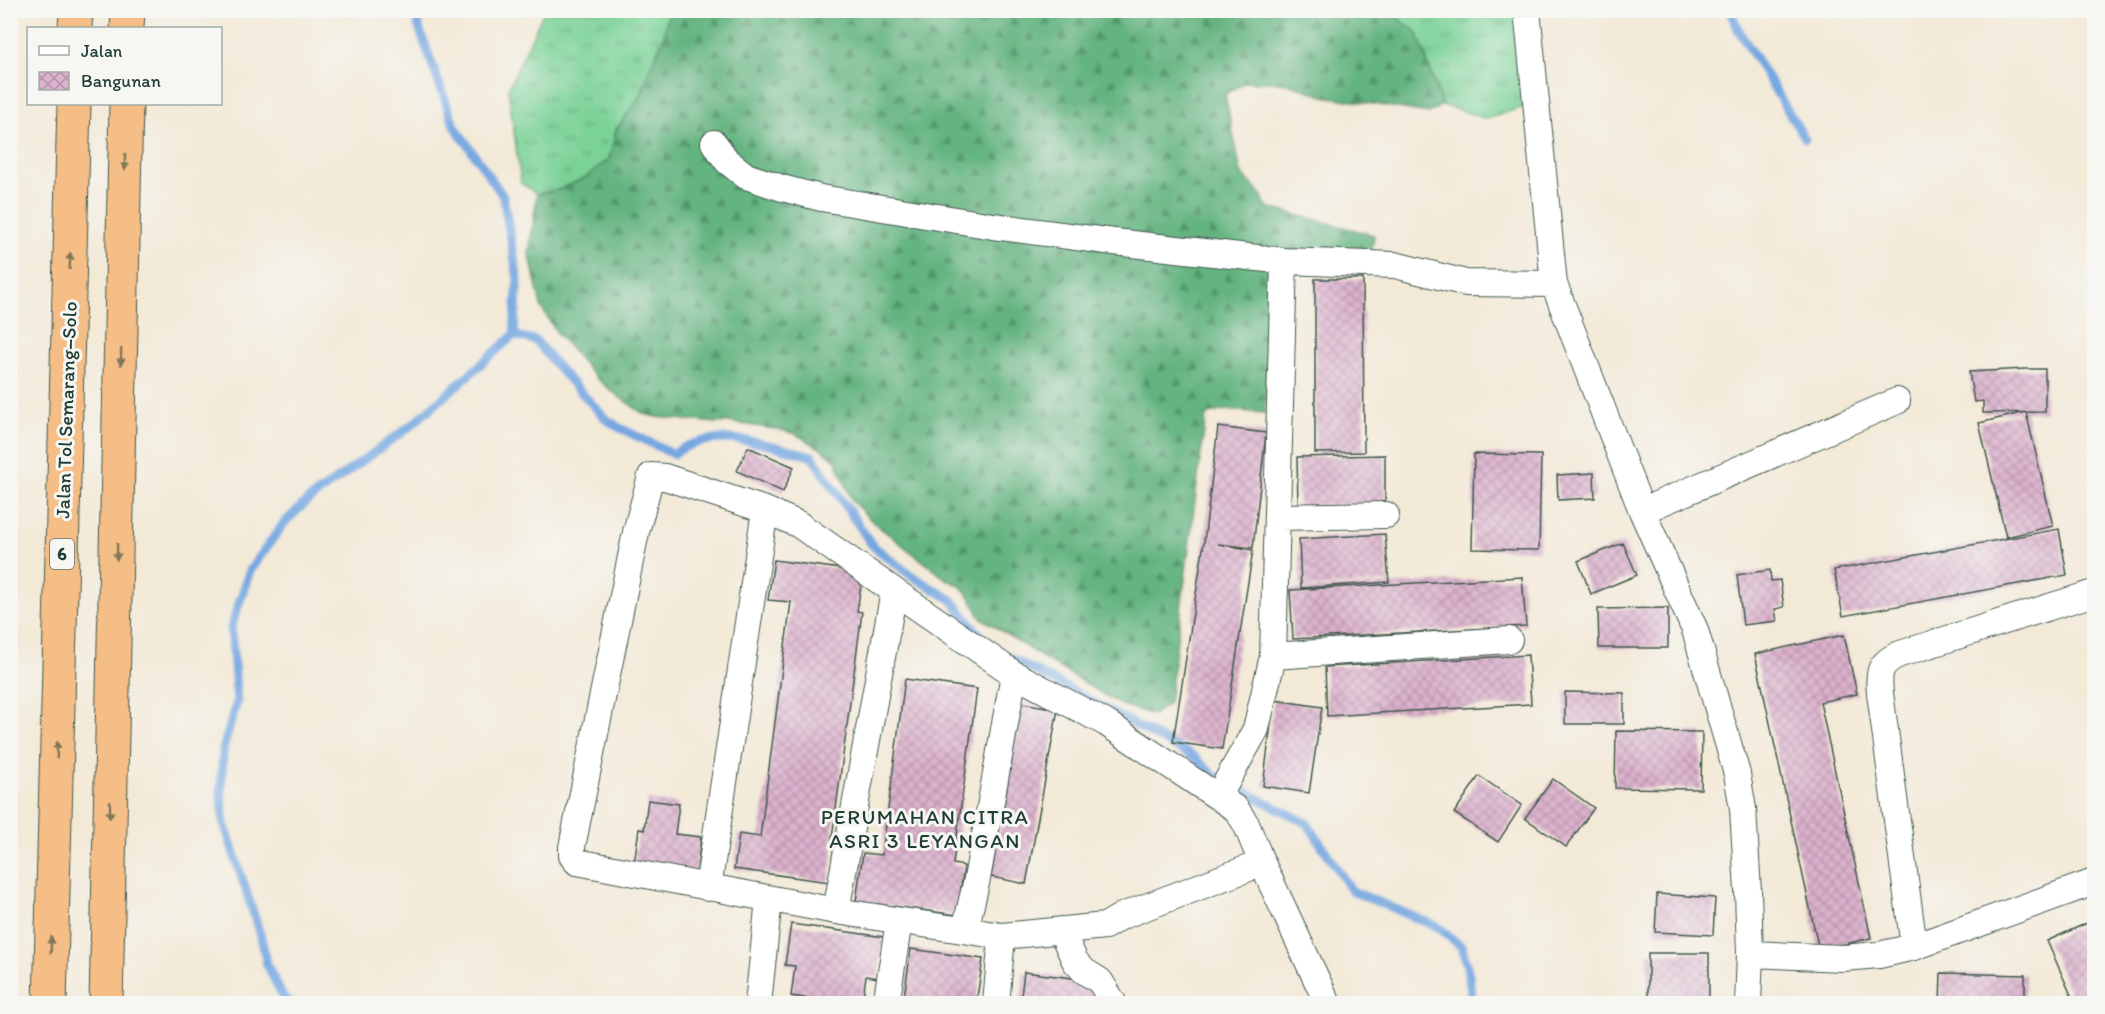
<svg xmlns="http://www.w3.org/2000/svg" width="2105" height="1014" viewBox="0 0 2105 1014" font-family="Itim,sans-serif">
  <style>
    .grass { fill: url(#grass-tufts); stroke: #4c8866; stroke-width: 1.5 }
    .forest { fill: url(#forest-firs); stroke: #41785a; stroke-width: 1.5 }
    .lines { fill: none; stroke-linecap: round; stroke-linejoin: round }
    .stream { stroke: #75a7e1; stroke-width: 9 }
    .building { fill: url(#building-cross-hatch) }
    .minor-casing { stroke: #3f574c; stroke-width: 28 }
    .motorway-casing { stroke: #3f574c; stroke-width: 35 }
    .minor { stroke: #fff; stroke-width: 26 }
    .motorway { stroke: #f6be87; stroke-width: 33 }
    .oneway { fill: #807759 }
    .labels { text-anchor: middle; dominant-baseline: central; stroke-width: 6; stroke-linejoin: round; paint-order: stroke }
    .shield { fill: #f6f6f2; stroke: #60746d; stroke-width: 1.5 }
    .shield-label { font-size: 18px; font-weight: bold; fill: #1f3d34 }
    .street-label { font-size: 20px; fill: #1f3d34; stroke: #f6f6f2 }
    .neighbourhood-label { font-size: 21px; letter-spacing: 1.5px; fill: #1f3d34; stroke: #f6f6f2 }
  </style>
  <defs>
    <pattern id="grass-tufts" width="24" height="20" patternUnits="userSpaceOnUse" patternTransform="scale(1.5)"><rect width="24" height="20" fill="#7ad297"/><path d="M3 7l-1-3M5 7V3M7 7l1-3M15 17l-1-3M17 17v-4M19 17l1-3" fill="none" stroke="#63ac7c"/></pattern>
    <pattern id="forest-firs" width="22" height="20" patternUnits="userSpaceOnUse" patternTransform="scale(1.5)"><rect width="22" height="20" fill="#63b480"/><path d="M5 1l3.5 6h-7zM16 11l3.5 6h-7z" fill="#51946a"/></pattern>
    <pattern id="building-cross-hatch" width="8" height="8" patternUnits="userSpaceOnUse" patternTransform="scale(1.5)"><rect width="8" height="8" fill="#ddb2ce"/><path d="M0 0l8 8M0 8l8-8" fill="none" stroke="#b392a8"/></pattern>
  </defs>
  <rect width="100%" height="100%" fill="#f6f6f2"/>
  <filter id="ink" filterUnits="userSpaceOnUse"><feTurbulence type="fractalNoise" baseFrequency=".0167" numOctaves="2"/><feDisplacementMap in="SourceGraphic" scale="12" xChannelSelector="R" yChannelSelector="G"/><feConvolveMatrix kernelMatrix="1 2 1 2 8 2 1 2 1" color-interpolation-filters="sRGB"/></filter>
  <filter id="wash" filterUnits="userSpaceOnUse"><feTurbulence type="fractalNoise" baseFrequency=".008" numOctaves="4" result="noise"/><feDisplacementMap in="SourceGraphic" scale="24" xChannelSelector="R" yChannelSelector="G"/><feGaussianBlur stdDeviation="1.35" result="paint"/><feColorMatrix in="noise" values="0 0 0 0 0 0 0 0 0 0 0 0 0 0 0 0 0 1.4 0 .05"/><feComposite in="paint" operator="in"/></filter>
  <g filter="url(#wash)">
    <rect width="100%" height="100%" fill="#f3e9d7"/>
    <!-- grass -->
    <path class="grass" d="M544,11H669L663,39L651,65L642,93L616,130L609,159L585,178L558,190L537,194L521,183L508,89Z
      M1303,11H1536L1539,102L1487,119L1442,105L1417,32Z"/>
    <!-- forest -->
    <path class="forest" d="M1303,10L1333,15H1393L1417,32L1442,105L1429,113L1323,96L1294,85L1278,82H1245L1225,94L1241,173L1261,194L1266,207L1374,235L1372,250H1322L1272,271L1265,413L1225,410L1206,415L1169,703L1153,715L1119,704L1029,649L980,617L970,597L960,586L946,579L874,523L852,501L836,460L823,450L796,434L781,430L728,422L716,423L657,417L644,414L619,397L596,378L557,333L541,307L529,252L537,194L558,190L585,178L609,159L616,130L642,93L651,65L663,39L669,11Z"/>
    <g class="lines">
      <!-- stream -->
      <path class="stream" d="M1730,10L1739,31L1805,139
        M514,335L536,341L562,372L606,419L618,427L673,454C678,451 684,447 690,445C729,430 774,447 812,456L872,545L909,574L952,600L987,644
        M1009,657L1193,756L1214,776L1307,823L1352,891L1438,927L1462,947L1469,975L1472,1004
        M292,1004L283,997L267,965L261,937L224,823L221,793L223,749L237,701L231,628L250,570L284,523L307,501L412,425L514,335L518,279L503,196L454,125L418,25L419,10"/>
    </g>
    <g id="blocks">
      <!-- building -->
      <path class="building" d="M1315,279H1363L1364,452L1315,453Z
        M2025,369H2045V412L1983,413V401L1974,402L1969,372Z
        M2026,412L2053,526L2006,537L1979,423Z
        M1218,427L1266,433L1253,548L1218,544L1253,550L1222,749L1173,742L1204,542Z
        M748,447L794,467L783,492L737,471Z
        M1474,454L1541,455L1539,550L1472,549Z
        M1385,455V504L1298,506L1297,457Z
        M1594,473L1595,498L1558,500L1557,475Z
        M2059,529L2067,575L1843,616L1834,570Z
        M1385,534L1389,582L1301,588L1299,539Z
        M1623,543L1637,575L1591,594L1578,561Z
        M774,560L863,572L857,611L862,612L831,846H834L829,882L734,869L739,834L760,837L783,661L791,602L768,600Z
        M1770,570L1771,581L1780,580L1784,607L1775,609L1777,621L1743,625L1737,575Z
        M1522,577L1526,626L1293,639L1290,590Z
        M1668,608V648H1599L1598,609Z
        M1844,635L1857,694L1820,702L1871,938L1819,950L1755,654Z
        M1528,655L1531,704L1327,716L1325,667Z
        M905,679L977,689L953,864L964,866L957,915L856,901L863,853L882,855Z
        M1565,692L1624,693V724H1565Z
        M1274,700L1322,707L1309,793L1263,786Z
        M1022,703L1058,709L1026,884L991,877Z
        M1616,731L1702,732L1701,789L1615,788Z
        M1479,776L1522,805L1498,842L1454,813Z
        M1553,779L1594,808L1566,847L1525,818Z
        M648,800L679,804L675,834L701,837L697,872L634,864L639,829L644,830Z
        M1657,894L1715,898L1713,935L1655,932Z
        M2094,920V1004H2075L2047,941Z
        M791,924L884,937L878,978L866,976L862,1004H826V1001L791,996L795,966L785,965Z
        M911,949L983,959L976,1004H903Z
        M1648,953H1709V1004H1648Z
        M1024,972L1096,981L1092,1004H1020Z
        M1941,973L2025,975V1004H1940Z"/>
    </g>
  </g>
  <g filter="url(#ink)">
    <use href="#blocks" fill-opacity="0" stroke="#3f574c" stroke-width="1.5"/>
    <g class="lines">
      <!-- minor casing -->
      <g class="minor-casing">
        <path id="minor" d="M1527,10L1554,284L1642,511
          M714,143L727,161L746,176L782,188L821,198L993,226L1114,242L1284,261L1395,265L1466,283L1554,284
          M1277,517L1386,515
          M894,591L798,524L765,510L665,477L651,476L636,532L572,847V856L577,862L836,911L1002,936L1105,926L1122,916L1262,863
          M1273,656L1284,261
          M708,888L765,510
          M836,911L894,591L1014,674L1106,723L1218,797
          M965,930L977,879L1014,674
          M1061,930L1075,961L1084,971L1100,981L1114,1004
          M1914,947L1880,693C1878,672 1879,663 1900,654L2094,593
          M1750,954L1843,958L1879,955L1914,947L2094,882
          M758,1004L769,899
          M886,1004L899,921
          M996,1004L1002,936
          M1328,1004L1262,863L1246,824L1236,809L1218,797L1256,729L1273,656L1509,640
          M1748,1004L1750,954L1748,891L1743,809L1737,774L1695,630L1642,511L1897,401"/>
      </g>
      <!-- motorway casing -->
      <g class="motorway-casing">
        <path id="motorway" d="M75,28L76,10
          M127,28L128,10
          M50,1004L74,104
          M106,1004L126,104"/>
      </g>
      <!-- minor -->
      <use href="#minor" class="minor"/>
      <!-- motorway -->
      <use href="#motorway" class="motorway"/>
    </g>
    <!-- one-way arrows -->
    <defs><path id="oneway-solid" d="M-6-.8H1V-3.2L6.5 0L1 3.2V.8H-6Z" transform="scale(1.5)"/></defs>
    <g class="oneway">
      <use href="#oneway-solid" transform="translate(125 162) rotate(91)"/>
      <use href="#oneway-solid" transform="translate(70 261) rotate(-88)"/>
      <use href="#oneway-solid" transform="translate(121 357) rotate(91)"/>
      <use href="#oneway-solid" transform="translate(117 552) rotate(91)"/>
      <use href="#oneway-solid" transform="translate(57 750) rotate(-88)"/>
      <use href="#oneway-solid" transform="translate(110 810) rotate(91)"/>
      <use href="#oneway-solid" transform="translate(51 945) rotate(-88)"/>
    </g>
  </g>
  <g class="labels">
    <!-- shield labels -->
    <rect class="shield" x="50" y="539" width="24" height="30" rx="4.5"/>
    <g class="shield-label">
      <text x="62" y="554">6</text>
    </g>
    <!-- street labels -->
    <g class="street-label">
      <text transform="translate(66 410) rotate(-88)">Jalan Tol Semarang–Solo</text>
    </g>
    <!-- neighbourhood labels -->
    <g class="neighbourhood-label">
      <text x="925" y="816">PERUMAHAN CITRA<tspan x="925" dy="24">ASRI 3 LEYANGAN</tspan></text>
    </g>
  </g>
  <!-- margin -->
  <rect width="2105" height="1014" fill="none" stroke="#f6f6f2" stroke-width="36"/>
  <!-- legend -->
  <rect x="27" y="27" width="195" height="78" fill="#f6f6f2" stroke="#a0aca6" stroke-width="1.5"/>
  <rect x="39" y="46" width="30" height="9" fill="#ffffff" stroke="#a0aca6" stroke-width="1.5"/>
  <text x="81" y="57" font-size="18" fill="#1f3d34">Jalan</text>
  <rect x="39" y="72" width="30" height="18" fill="url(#building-cross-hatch)" stroke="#a0aca6" stroke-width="1.5"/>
  <text x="81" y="87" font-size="18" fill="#1f3d34">Bangunan</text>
</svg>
